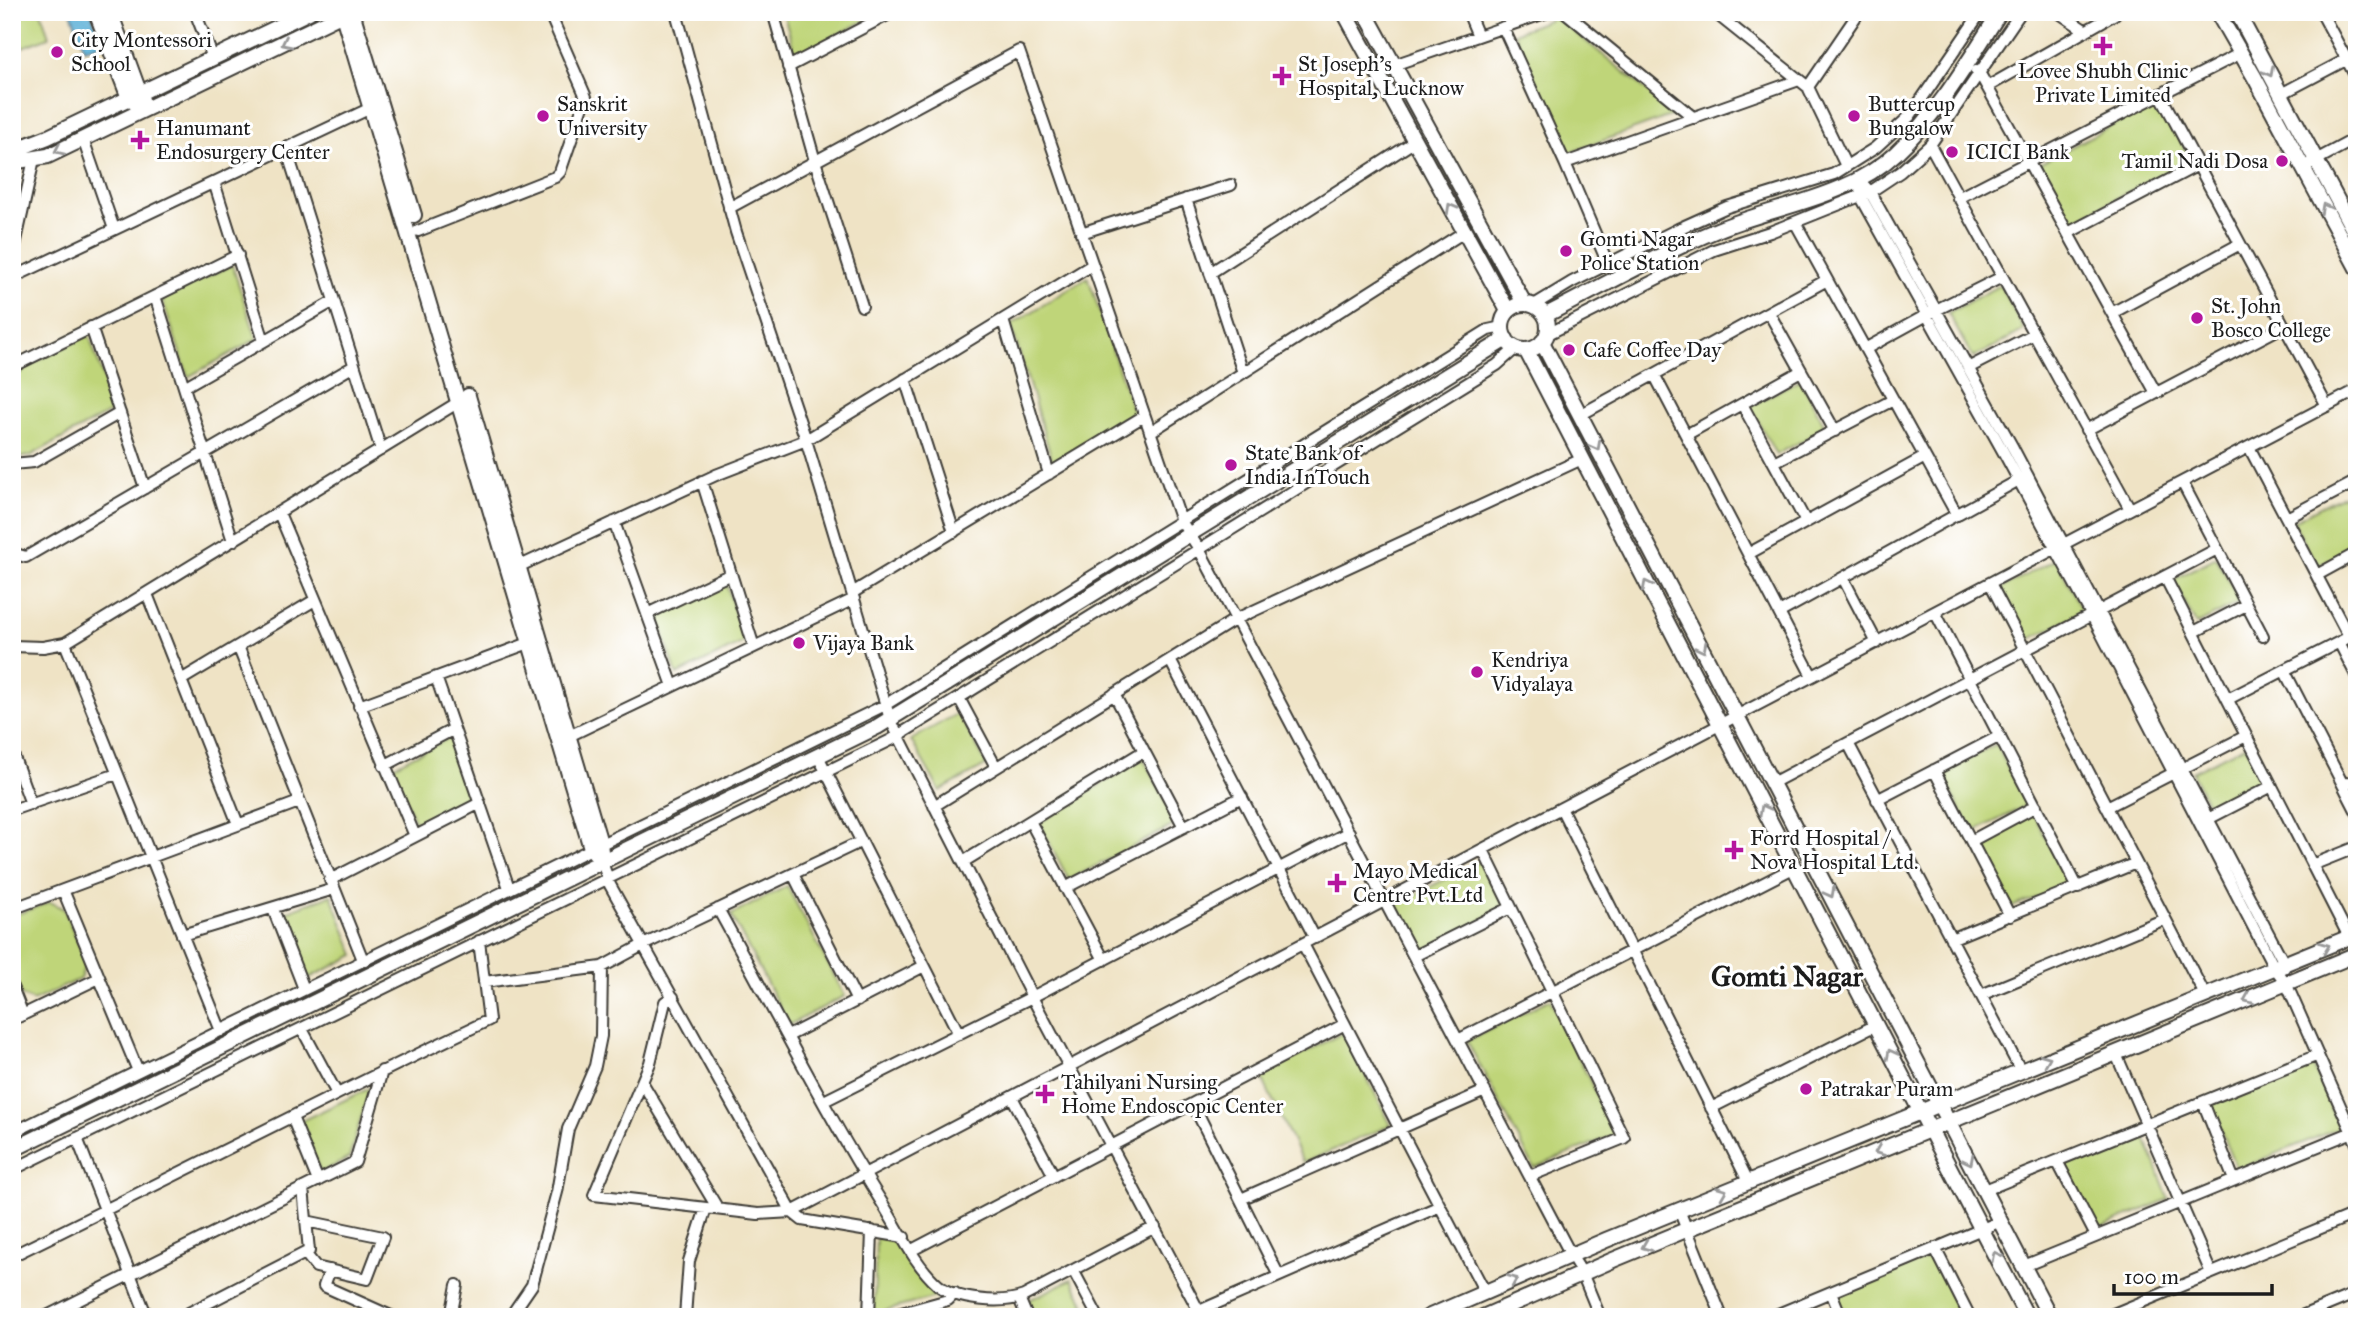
<svg xmlns="http://www.w3.org/2000/svg" width="2369" height="1329" viewBox="0 0 2369 1329" font-family="'IM FELL Great Primer',serif">
  <style>
    .green { fill: #bfd579; stroke: #6e784a; stroke-width: 2 }
    .water { fill: #5bb0d7; stroke: #3c667a; stroke-width: 2 }
    .lines { fill: none; stroke-linecap: round; stroke-linejoin: round }
    .minor-casing { stroke: #3c3a35; stroke-width: 14 }
    .tertiary-casing { stroke: #3c3a35; stroke-width: 18 }
    .minor { stroke: #fff; stroke-width: 10 }
    .tertiary { stroke: #fff; stroke-width: 14 }
    .oneway { stroke: #999 }
    .poi-dot { fill: #b5179e; stroke: #fff; stroke-width: 2.5 }
    .labels { text-anchor: middle; dominant-baseline: central; stroke-width: 6; stroke-linejoin: round; paint-order: stroke }
    .poi-label { font-size: 21px; fill: #1c1c1c; stroke: #fff; text-anchor: start }
    .district-label { font-size: 28px; font-weight: bold; fill: #1c1c1c; stroke: #fff }
  </style>
  <rect width="100%" height="100%" fill="#fff"/>
  <filter id="ink" filterUnits="userSpaceOnUse"><feTurbulence type="fractalNoise" baseFrequency=".0143" numOctaves="2"/><feDisplacementMap in="SourceGraphic" scale="14" xChannelSelector="R" yChannelSelector="G"/><feConvolveMatrix kernelMatrix="1 2 1 2 8 2 1 2 1" color-interpolation-filters="sRGB"/></filter>
  <filter id="wash" filterUnits="userSpaceOnUse"><feTurbulence type="fractalNoise" baseFrequency=".00686" numOctaves="4" result="noise"/><feDisplacementMap in="SourceGraphic" scale="28" xChannelSelector="R" yChannelSelector="G"/><feGaussianBlur stdDeviation="1.57" result="paint"/><feColorMatrix in="noise" values="0 0 0 0 0 0 0 0 0 0 0 0 0 0 0 0 0 1.4 0 .05"/><feComposite in="paint" operator="in"/></filter>
  <g filter="url(#wash)">
    <rect width="100%" height="100%" fill="#efe3c5"/>
    <!-- green -->
    <path class="green" d="M12,12H41L49,37L12,51Z
      M783,12H882L796,56Z
      M1556,17L1676,114L1569,153L1514,33Z
      M2159,100L2190,159L2069,224L2037,165Z
      M232,265L257,339L188,377L162,299Z
      M1088,277L1134,415L1053,463L1011,325Z
      M2000,285L2024,330L1973,358L1948,313Z
      M89,335L114,410L30,456L12,459V373Z
      M1800,379L1826,428L1776,455L1750,406Z
      M2357,488V545L2317,566L2293,521Z
      M2216,557L2240,602L2196,625L2173,580Z
      M2056,559L2083,611L2027,641L2000,589Z
      M726,583L744,642L677,675L657,616Z
      M958,713L987,765L940,791L911,740Z
      M453,736L473,798L418,828L391,767Z
      M1996,744L2027,805L1972,833L1941,772Z
      M2246,745L2265,783L2211,810L2192,772Z
      M1143,758L1178,823L1069,880L1039,823Z
      M2033,813L2070,885L2012,907L1978,843Z
      M1482,860L1506,908L1421,952L1397,904Z
      M787,886L845,996L789,1025L731,915Z
      M331,895L355,955L305,980L280,914Z
      M50,902L64,909L86,962L80,979L33,1001L21,995L12,974V916Z
      M1550,999L1616,1134L1534,1168L1467,1041Z
      M1344,1032L1391,1125L1303,1163L1261,1076Z
      M2312,1064L2339,1128L2237,1170L2210,1105Z
      M370,1088L349,1158L320,1173L301,1121Z
      M2143,1133L2169,1199L2098,1229L2064,1164Z
      M876,1237L898,1242L915,1268L939,1296L874,1314Z
      M1933,1256L1963,1317H1846L1837,1295Z
      M1072,1279L1091,1317H1032L1025,1302Z"/>
    <!-- water -->
    <path class="water" d="M71,12H91L103,44L84,49Z"/>
  </g>
  <g filter="url(#ink)">
    <g class="lines">
      <!-- minor casing -->
      <g class="minor-casing">
        <path id="minor" d="M195,12L213,58
          M676,12L736,232L806,440L890,719L1032,997L1202,1317
          M773,12L815,161L862,306
          M1468,12L1478,36
          M1565,12L1694,118
          M1714,12L1808,87L1846,166
          M2058,12L2086,31
          M2321,12L2357,79
          M1503,27L1565,163L1608,264
          M788,67L893,12
          M1376,71L1548,12
          M1976,71L1980,74L2156,393
          M1808,87L1859,12
          M1987,87L2115,14
          M2160,94L2327,406
          M2281,94L2357,54
          M83,139L114,229
          M1930,145L2130,509
          M286,148L381,450
          M1565,163L1799,80
          M2303,167L2357,138
          M1859,180L1861,197L2004,453L2099,629L2274,967L2286,983L2357,1144
          M1859,180L1870,192L2013,448L2284,963V968
          M214,182L264,341
          M1958,198L2241,53
          M1186,199L1243,373
          M729,208L1019,51L1181,521L1199,549L1571,1255L1582,1273L1600,1317
          M1795,222L1957,515
          M418,231L555,177L560,172L586,97L549,12
          M1081,233L1231,185
          M2068,233L2198,165
          M12,259L34,159
          M1210,273L1415,141
          M12,275L16,276L377,105
          M155,296L233,541
          M1534,305L1572,282L1678,229L1727,207L1834,174L1875,148L1910,116L1981,12
          M1769,313L1835,431
          M2112,313L2240,244
          M1003,320L1049,474
          M91,327L145,488
          M1546,335L1714,250L1770,232L1870,192L1900,172L1930,145L2021,12
          M1865,349L1936,310L2002,277
          M12,367L238,255
          M1968,368L2034,334
          M1655,376L1812,676
          M905,379L954,532
          M184,387L334,301
          M1742,404L1806,522
          M1580,415L1827,280
          M2086,430L2284,326
          M1150,432L1464,232
          M1686,435L1801,371
          M2249,447L2349,637
          M1774,462L1893,400
          M12,464L34,462L120,413
          M702,481L754,647
          M2182,482L2263,636
          M279,513L415,836
          M2287,518L2357,481
          M614,522L673,686
          M12,553L26,557L354,366
          M1748,554L1925,457
          M520,566L716,475L806,440L1092,265
          M2317,575L2357,553
          M2165,577L2349,937
          M1843,578L1877,643
          M1990,583L2205,995
          M852,593L1144,416
          M147,594L238,824
          M1935,612L2078,888
          M1779,613L2019,480
          M647,614L731,574
          M2194,632L2246,605
          M2339,642L2357,677
          M65,643L221,1031
          M12,646L43,647L65,643L462,400
          M238,646L363,960
          M1170,660L1315,938
          M2284,670L2357,812
          M436,677L509,888
          M181,680L315,600
          M1114,694L1184,827
          M959,698L996,767
          M2228,699L2357,633
          M359,706L537,640
          M569,736L854,599
          M1848,743L2020,1069
          M12,752L31,804
          M818,756L959,1034
          M384,766L454,729
          M1934,770L2010,916
          M1772,783L2217,549
          M2343,785L2357,779
          M1877,800L2000,736
          M934,806L1236,619L1582,459
          M2107,807L2246,736
          M1561,808L1748,1181
          M12,810L117,774
          M2208,819L2272,786
          M1030,821L1104,960
          M1971,841L2036,806
          M1483,850L1624,1138L1530,1176
          M602,862L610,885L792,1212L802,1220L904,1237
          M963,862L1144,751
          M2312,865L2357,847
          M793,874L857,1001
          M330,880L480,803
          M1065,888L1242,797
          M63,890L138,1071
          M12,909L299,802
          M273,909L304,989
          M718,909C773,1008 824,1110 884,1206C900,1232 915,1265 938,1285C957,1301 1002,1304 1024,1296L1155,1227
          M182,935L334,889
          M1951,939L2136,863
          M1303,944L1485,1292
          M1414,956L1510,908
          M484,982L602,967L643,945L860,842
          M12,987L23,1015
          M1981,995L2165,919
          M673,997L665,1002L650,1063L594,1195L758,1214L792,1212L2357,390
          M12,1020L99,978
          M302,1029L337,1094
          M788,1036L924,966
          M1458,1040L1795,867
          M2116,1054L2211,1273
          M642,1082L718,1209
          M1012,1097L1054,1176
          M824,1101L1032,997L1349,832
          M2203,1102L2234,1180
          M1193,1104L1279,1276
          M1711,1108L1876,1025
          M292,1117L318,1181
          M12,1133L885,705L1488,330L1502,327
          M77,1138L147,1317
          M2057,1161L2096,1236
          M12,1170L891,740L1497,365L1516,348
          M1985,1190L2318,1055
          M1241,1199L1485,1091
          M1679,1210L1722,1317
          M1935,1248L1970,1317
          M912,1250L1345,1024
          M305,1253L316,1267L367,1279L383,1237L306,1221
          M12,1256C172,1178 329,1096 489,1020L479,941
          M2024,1266L2355,1131
          M330,1270L324,1286L393,1317
          M1073,1270L1098,1317
          M1831,1292L1841,1317
          M1019,1298L1027,1317
          M1199,1311L1440,1206
          M45,1317L355,1162L382,1071
          M181,1317L309,1251L303,1188
          M451,1317L457,1285
          M510,1317L532,1285L557,1192L568,1129L595,1066L601,1036L602,967
          M685,1317L689,1261L706,1208
          M869,1317L872,1231
          M887,1317L948,1300L955,1293
          M1771,1317L2001,1221
          M2106,1317L2357,1213
          M2299,1317L2357,1293"/>
      </g>
      <!-- tertiary casing -->
      <g class="tertiary-casing">
        <path id="tertiary" d="M96,12L129,98L135,103
          M110,12L142,100
          M342,12L591,848L602,862
          M352,12L414,215
          M1344,12L1508,311
          M1365,12L1524,303
          M2217,12L2255,78L2357,268
          M2237,12L2357,237
          M12,147L25,146L48,137L309,12
          M12,162L48,156L347,12
          M1502 327a23 23 0 1 1 46 0a23 23 0 1 1-46 0Z
          M1546,315C1603,286 1659,254 1717,230C1777,205 1847,199 1896,153C1938,114 1969,60 2000,12
          M1542,342L2050,1317
          M1526,350L2027,1317
          M468,396L600,843L602,860
          M12,1150L877,727L1506,339
          M1428,1317L1606,1240L2357,934
          M1483,1317L1613,1260L2357,954"/>
      </g>
      <!-- minor -->
      <use href="#minor" class="minor"/>
      <!-- tertiary -->
      <use href="#tertiary" class="tertiary"/>
    </g>
    <!-- one-way arrows -->
    <defs><path id="oneway-chevron" d="M-2-3.5L2.5 0L-2 3.5" fill="none" stroke-width="1.6" stroke-linecap="round" stroke-linejoin="round" transform="scale(1.75)"/></defs>
    <g class="oneway">
      <use href="#oneway-chevron" transform="translate(286 43) rotate(154)"/>
      <use href="#oneway-chevron" transform="translate(2269 72) rotate(62)"/>
      <use href="#oneway-chevron" transform="translate(59 150) rotate(155)"/>
      <use href="#oneway-chevron" transform="translate(1451 208) rotate(-119)"/>
      <use href="#oneway-chevron" transform="translate(2325 208) rotate(-118)"/>
      <use href="#oneway-chevron" transform="translate(1596 446) rotate(62)"/>
      <use href="#oneway-chevron" transform="translate(1647 585) rotate(-117)"/>
      <use href="#oneway-chevron" transform="translate(1702 648) rotate(63)"/>
      <use href="#oneway-chevron" transform="translate(1764 809) rotate(-118)"/>
      <use href="#oneway-chevron" transform="translate(1830 893) rotate(62)"/>
      <use href="#oneway-chevron" transform="translate(2325 947) rotate(-22)"/>
      <use href="#oneway-chevron" transform="translate(2248 999) rotate(158)"/>
      <use href="#oneway-chevron" transform="translate(1891 1054) rotate(-117)"/>
      <use href="#oneway-chevron" transform="translate(2046 1059) rotate(-22)"/>
      <use href="#oneway-chevron" transform="translate(1879 1151) rotate(158)"/>
      <use href="#oneway-chevron" transform="translate(1969 1160) rotate(63)"/>
      <use href="#oneway-chevron" transform="translate(1722 1192) rotate(-22)"/>
      <use href="#oneway-chevron" transform="translate(1646 1246) rotate(158)"/>
      <use href="#oneway-chevron" transform="translate(1996 1256) rotate(-117)"/>
      <use href="#oneway-chevron" transform="translate(1513 1280) rotate(-23)"/>
    </g>
  </g>
  <!-- markers -->
  <g class="poi-dot">
    <path d="M2099.5 35.5h7v7h7v7h-7v7h-7v-7h-7v-7h7z"/>
    <circle cx="57" cy="52" r="7"/>
    <path d="M1278.5 65.5h7v7h7v7h-7v7h-7v-7h-7v-7h7z"/>
    <circle cx="543" cy="116" r="7"/>
    <circle cx="1854" cy="116" r="7"/>
    <path d="M136.5 129.5h7v7h7v7h-7v7h-7v-7h-7v-7h7z"/>
    <circle cx="1952" cy="152" r="7"/>
    <circle cx="2282" cy="161" r="7"/>
    <circle cx="1566" cy="251" r="7"/>
    <circle cx="2197" cy="318" r="7"/>
    <circle cx="1569" cy="350" r="7"/>
    <circle cx="1231" cy="465" r="7"/>
    <circle cx="799" cy="643" r="7"/>
    <circle cx="1477" cy="672" r="7"/>
    <path d="M1730.5 839.5h7v7h7v7h-7v7h-7v-7h-7v-7h7z"/>
    <path d="M1333.5 872.5h7v7h7v7h-7v7h-7v-7h-7v-7h7z"/>
    <circle cx="1806" cy="1089" r="7"/>
    <path d="M1041.5 1083.5h7v7h7v7h-7v7h-7v-7h-7v-7h7z"/>
  </g>
  <g class="labels">
    <!-- poi labels -->
    <g class="poi-label">
      <text x="71" y="40">City Montessori<tspan x="71" dy="24">School</tspan></text>
      <text x="1298" y="64">St Joseph's<tspan x="1298" dy="24">Hospital, Lucknow</tspan></text>
      <text x="2103" y="71" text-anchor="middle">Lovee Shubh Clinic<tspan x="2103" dy="24">Private Limited</tspan></text>
      <text x="557" y="104">Sanskrit<tspan x="557" dy="24">University</tspan></text>
      <text x="1868" y="104">Buttercup<tspan x="1868" dy="24">Bungalow</tspan></text>
      <text x="156" y="128">Hanumant<tspan x="156" dy="24">Endosurgery Center</tspan></text>
      <text x="1966" y="152">ICICI Bank</text>
      <text x="2268" y="161" text-anchor="end">Tamil Nadi Dosa</text>
      <text x="1580" y="239">Gomti Nagar<tspan x="1580" dy="24">Police Station</tspan></text>
      <text x="2211" y="306">St. John<tspan x="2211" dy="24">Bosco College</tspan></text>
      <text x="1583" y="350">Cafe Coffee Day</text>
      <text x="1245" y="453">State Bank of<tspan x="1245" dy="24">India InTouch</tspan></text>
      <text x="813" y="643">Vijaya Bank</text>
      <text x="1491" y="660">Kendriya<tspan x="1491" dy="24">Vidyalaya</tspan></text>
      <text x="1750" y="838">Forrd Hospital /<tspan x="1750" dy="24">Nova Hospital Ltd.</tspan></text>
      <text x="1353" y="871">Mayo Medical<tspan x="1353" dy="24">Centre Pvt.Ltd</tspan></text>
      <text x="1061" y="1082">Tahilyani Nursing<tspan x="1061" dy="24">Home Endoscopic Center</tspan></text>
      <text x="1820" y="1089">Patrakar Puram</text>
    </g>
    <!-- district labels -->
    <g class="district-label">
      <text x="1787" y="976">Gomti Nagar</text>
    </g>
  </g>
  <!-- margin -->
  <rect width="2369" height="1329" fill="none" stroke="#fff" stroke-width="42"/>
  <!-- scale -->
  <path d="M2114 1284v10h158v-10" fill="none" stroke="#1c1c1c" stroke-width="3.5"/>
  <text x="2124" y="1284" font-size="21" fill="#1c1c1c" stroke="#ffffff" stroke-width="5" paint-order="stroke">100 m</text>
</svg>
